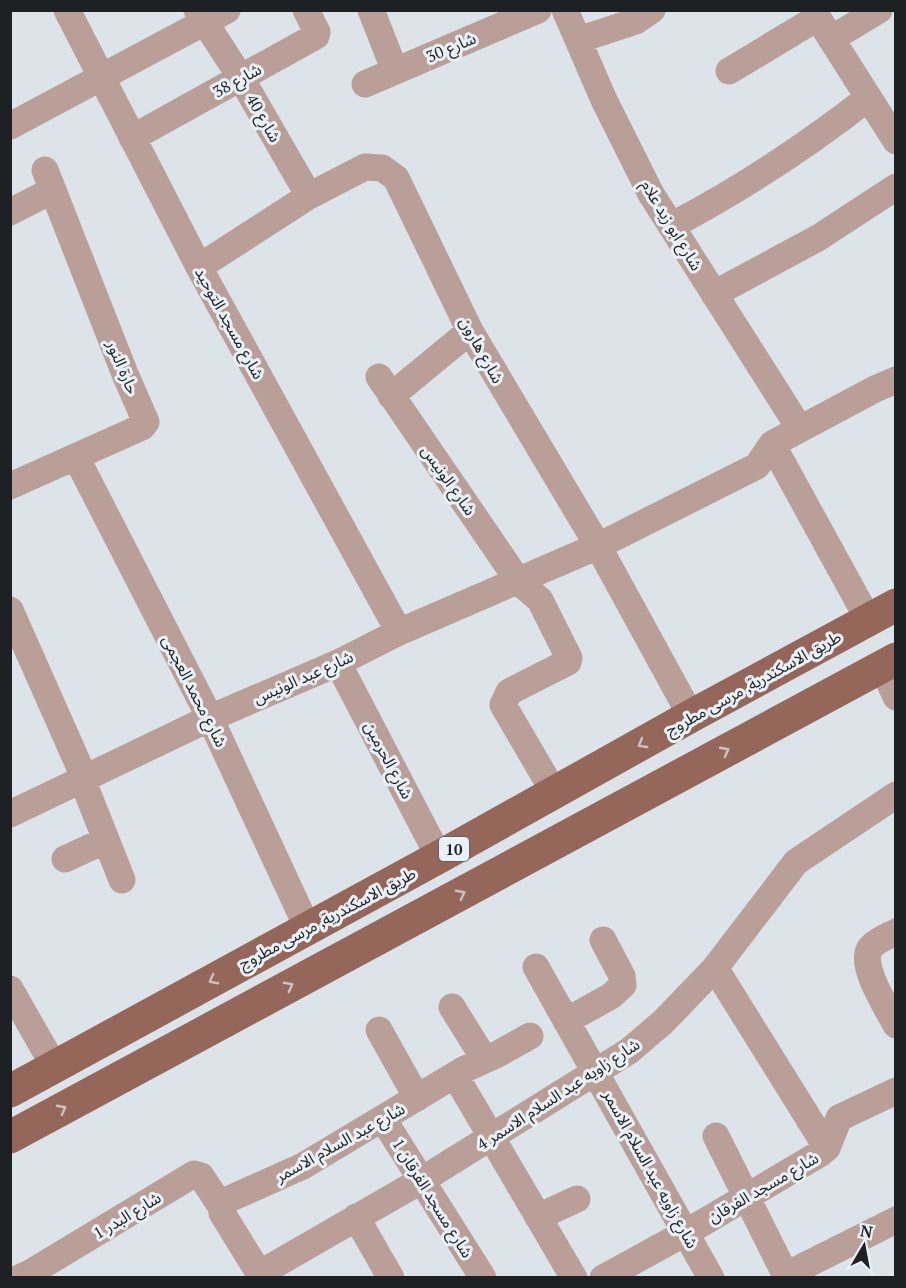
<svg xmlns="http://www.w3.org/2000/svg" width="906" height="1288" viewBox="0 0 906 1288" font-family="'PT Serif','Noto Sans Arabic',serif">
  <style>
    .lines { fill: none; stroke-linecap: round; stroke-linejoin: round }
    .street { stroke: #ba9f98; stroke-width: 27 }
    .primary { stroke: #95675b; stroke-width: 33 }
    .oneway { stroke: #ccc1c0 }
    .labels { text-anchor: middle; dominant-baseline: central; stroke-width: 6; stroke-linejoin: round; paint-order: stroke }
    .shield { fill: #e9f1f7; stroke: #5b5f63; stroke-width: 1.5 }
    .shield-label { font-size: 15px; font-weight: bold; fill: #1e2123 }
    .street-label { font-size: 16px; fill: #1e2123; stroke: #e9f1f7 }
  </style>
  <rect width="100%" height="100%" fill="#dce4ea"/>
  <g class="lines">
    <!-- street -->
    <path class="street" d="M67,10L199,267L399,632
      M197,10L241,78L309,196
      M371,10L395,71
      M565,10L604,100L651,194L800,429
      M813,10L896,141
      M831,39L879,10
      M578,40L636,21L652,10
      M729,71L817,18
      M365,84L538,10
      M10,126L227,10
      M132,138L316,36L317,32L306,10
      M10,212L53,190
      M671,226C743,188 804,148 868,98
      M199,267L309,196L365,167L382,168L396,178L470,331L598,546L691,716
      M714,294L818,238L896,187
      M379,377L519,582L540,600L569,658L568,662L509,692L503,705L555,794
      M391,396L470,331
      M772,444L868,619
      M76,457L210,718L308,929
      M10,486L142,427L146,422L125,374L45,170
      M10,610L80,768L82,779L122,880
      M338,663L439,857
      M882,666L896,697
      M10,814L210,718L338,663L399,632L598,546L757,466L772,444L875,389L896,380
      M65,859L106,840
      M896,932C888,936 877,940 871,947C857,962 887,1008 896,1025
      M536,967L711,1278
      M715,968L827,1148
      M10,989L54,1066
      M452,1007L485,1060
      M566,1021L611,996L623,985L622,976L603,940
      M379,1030L417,1098
      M455,1075L574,1278
      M383,1119L483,1278
      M716,1136L787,1278
      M356,1217L391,1278
      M538,1217L577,1199
      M259,1274L422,1180L629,1051L663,1022L715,968L796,862L896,795
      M786,1275L896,1220
      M19,1278L30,1273L194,1174L201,1176L222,1208
      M262,1278L222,1213L223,1204L227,1200L303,1166L463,1070L498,1054L530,1036
      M603,1278L687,1232L821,1153L827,1148L839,1118L896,1091"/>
    <!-- primary -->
    <path class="primary" d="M10,1091L439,857L691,716L896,605
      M10,1137L896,659"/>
  </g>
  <!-- one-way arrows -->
  <defs><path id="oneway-chevron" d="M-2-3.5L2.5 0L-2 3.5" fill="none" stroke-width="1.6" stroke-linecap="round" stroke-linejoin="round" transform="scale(1.5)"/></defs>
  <g class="oneway">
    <use href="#oneway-chevron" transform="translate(642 744) rotate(150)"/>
    <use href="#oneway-chevron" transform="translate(725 751) rotate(-28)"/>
    <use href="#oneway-chevron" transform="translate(461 894) rotate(-28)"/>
    <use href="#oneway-chevron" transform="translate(213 980) rotate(152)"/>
    <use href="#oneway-chevron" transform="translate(289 986) rotate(-28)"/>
    <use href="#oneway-chevron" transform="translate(62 1109) rotate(-28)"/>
  </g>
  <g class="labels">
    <!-- shield labels -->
    <rect class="shield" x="439" y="837" width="30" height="24" rx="4.5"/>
    <g class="shield-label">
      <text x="454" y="849">10</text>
    </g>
    <!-- street labels -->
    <g class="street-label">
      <text transform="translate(451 47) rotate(-23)">شارع 30</text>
      <text transform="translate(237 80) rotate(-29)">شارع 38</text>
      <text transform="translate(264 118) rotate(60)">شارع 40</text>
      <text transform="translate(672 225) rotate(59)">شارع ابو زيد علام</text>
      <text transform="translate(230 323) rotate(61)">شارع مسجد التوحيد</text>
      <text transform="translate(482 350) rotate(61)">شارع هارون</text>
      <text transform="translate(123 367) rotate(67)">حارة النور</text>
      <text transform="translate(449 480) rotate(55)">شارع الونيس</text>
      <text transform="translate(303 677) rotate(-24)">شارع عبد الونيس</text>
      <text transform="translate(753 683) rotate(-29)">طريق الاسكندرية, مرسى مطروح</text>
      <text transform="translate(195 691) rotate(63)">شارع محمد العجمى</text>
      <text transform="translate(389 760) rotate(62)">شارع الحرمين</text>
      <text transform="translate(327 918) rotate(-28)">طريق الاسكندرية, مرسى مطروح</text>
      <text transform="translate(558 1094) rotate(-33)">شارع زاويه عبد السلام الاسمر 4</text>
      <text transform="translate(340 1142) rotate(-29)">شارع عبد السلام الاسمر</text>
      <text transform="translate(651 1169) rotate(61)">شارع زاويه عبد السلام الاسمر</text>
      <text transform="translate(763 1187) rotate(-30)">شارع مسجد الفرقان</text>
      <text transform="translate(433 1198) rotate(58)">شارع مسجد الفرقان 1</text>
      <text transform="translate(127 1215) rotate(-31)">شارع البدر 1</text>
    </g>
  </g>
  <!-- border -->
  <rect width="906" height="1288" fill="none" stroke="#1e2123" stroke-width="24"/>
  <!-- north arrow -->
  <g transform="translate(864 1246) rotate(10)" stroke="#e9f1f7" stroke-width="4.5" paint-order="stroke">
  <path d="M0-4.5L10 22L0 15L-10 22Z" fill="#1e2123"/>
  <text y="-9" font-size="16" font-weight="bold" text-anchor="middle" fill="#1e2123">N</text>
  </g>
</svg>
